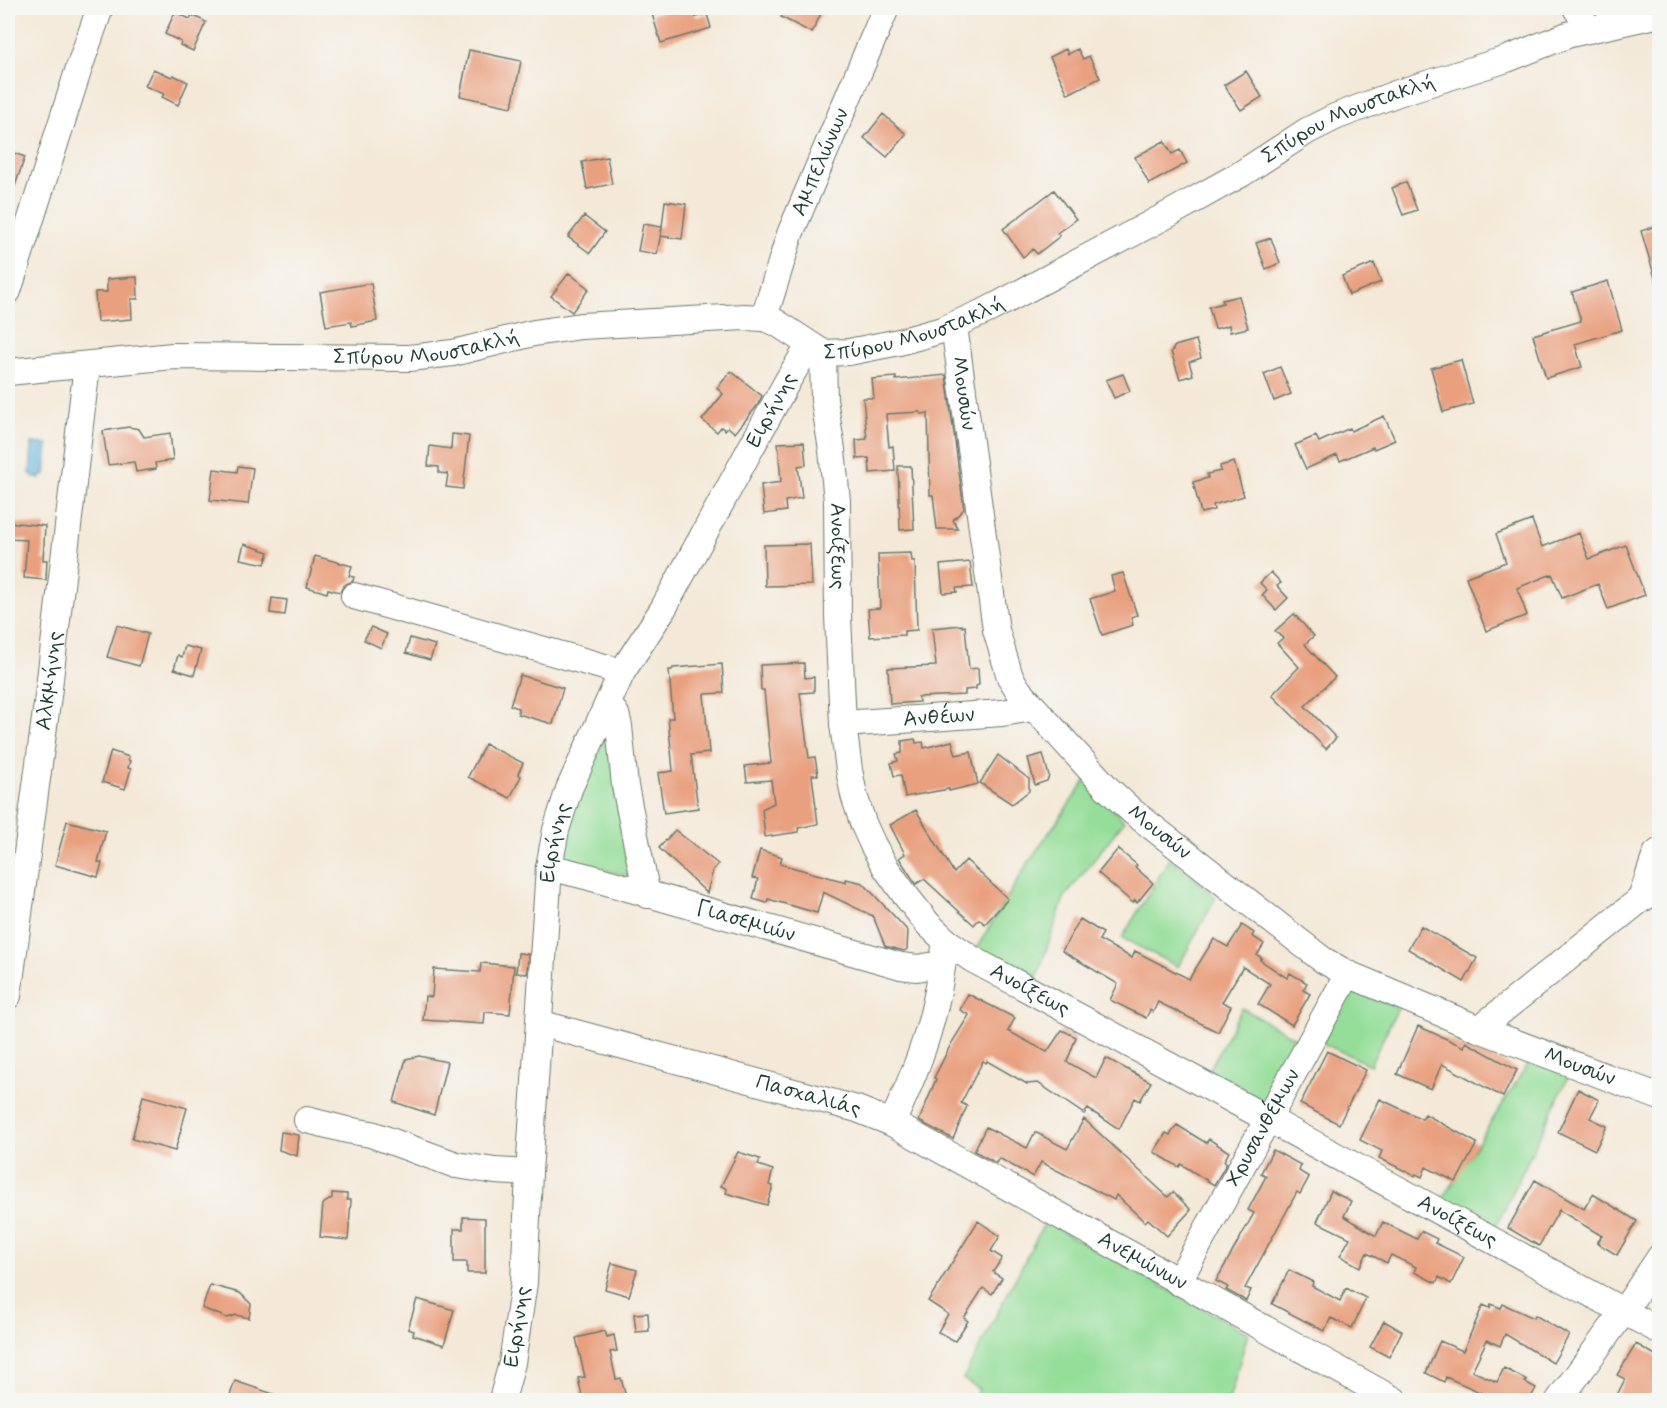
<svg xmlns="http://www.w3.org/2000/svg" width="1667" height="1408" viewBox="0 0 1667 1408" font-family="Mynerve,sans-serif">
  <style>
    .green { fill: #94de99; stroke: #5a8e66; stroke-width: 1.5 }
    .water { fill: #5fb0da; stroke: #3f7687; stroke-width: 1.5 }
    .building { fill: #e9a07f }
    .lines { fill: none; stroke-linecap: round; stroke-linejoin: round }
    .minor-casing { stroke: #6a796d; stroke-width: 28 }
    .minor { stroke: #fff; stroke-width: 26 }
    .labels { text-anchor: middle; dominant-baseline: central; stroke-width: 5; stroke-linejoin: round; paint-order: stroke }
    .street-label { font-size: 22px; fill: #1f3d34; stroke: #f6f6f2 }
  </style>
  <rect width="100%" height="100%" fill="#f6f6f2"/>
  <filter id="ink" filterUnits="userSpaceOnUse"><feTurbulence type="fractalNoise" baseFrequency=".0167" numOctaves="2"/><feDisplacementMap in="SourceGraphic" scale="12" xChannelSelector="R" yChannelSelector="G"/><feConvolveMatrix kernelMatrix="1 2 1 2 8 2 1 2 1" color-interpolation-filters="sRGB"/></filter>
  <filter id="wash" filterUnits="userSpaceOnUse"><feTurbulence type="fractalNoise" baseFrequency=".008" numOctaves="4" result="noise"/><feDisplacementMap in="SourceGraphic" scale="24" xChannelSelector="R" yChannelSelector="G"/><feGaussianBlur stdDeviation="1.35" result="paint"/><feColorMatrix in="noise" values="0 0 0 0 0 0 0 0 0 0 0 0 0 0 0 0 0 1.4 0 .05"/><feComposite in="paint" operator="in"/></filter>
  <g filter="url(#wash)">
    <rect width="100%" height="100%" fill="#f4e9d8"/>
    <!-- green -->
    <path class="green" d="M609,730L630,871V876L566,860L564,856L568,816Z
      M1086,780L1124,821L1064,898L1035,983L976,949L1030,860Z
      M1170,858L1216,897L1178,967L1122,938Z
      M1348,988L1398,1008L1370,1065L1322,1043Z
      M1242,1008L1302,1042L1266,1107L1207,1074Z
      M1531,1059L1569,1075L1495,1229L1442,1200Z
      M1045,1222L1248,1333L1229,1400H973L979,1389L963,1379Z"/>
    <!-- water -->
    <path class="water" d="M32,443L48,444L45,475H41V478L33,477V475L30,474Z"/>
    <g id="blocks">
      <!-- building -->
      <path class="building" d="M673,8H693L696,17L707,14L711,28L661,43L652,14Z
        M786,8H815L822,11L812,33L781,17Z
        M175,12L190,19L192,15L206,22L193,51L180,45L181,42L165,34Z
        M1066,49L1068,54L1078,49L1083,59L1089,56L1100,78L1068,94L1050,57Z
        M469,50L521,61L512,107L460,96Z
        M153,69L172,77L173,75L188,82L178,105L162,97L164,94L145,86Z
        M1246,71L1262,97L1241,110L1224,85Z
        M883,114L906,134L887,157L864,138Z
        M1164,141L1172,154L1180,150L1187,163L1149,184L1135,157Z
        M8,151L25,157L10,200H8Z
        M607,157L612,184L587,189L582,162Z
        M1406,182L1417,210L1403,215L1392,188Z
        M1054,190L1076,219L1057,233L1060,236L1037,254L1033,249L1023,257L1003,229Z
        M665,201L686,204L682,239L661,236Z
        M584,216L605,232L590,253L568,237Z
        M643,224L662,227L657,254L638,251Z
        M1659,225V280L1656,281L1641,231Z
        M1271,238L1280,263L1266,269L1256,243Z
        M1374,263L1381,282L1349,295L1342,276Z
        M569,273L589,289L572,312L551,296Z
        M137,277L138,299H131L132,319L97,322L95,292H107V279Z
        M1608,281L1622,330L1575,344L1582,367L1546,378L1533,335L1581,321L1572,292Z
        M371,283L377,321L352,326L351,322L326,326L320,292Z
        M1239,296L1248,328L1230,332L1229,325L1215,329L1209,307L1223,303L1222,300Z
        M1196,340L1201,358L1189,362L1193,375L1180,379L1171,352L1175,346Z
        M1461,360L1473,404L1443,412L1431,368Z
        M1280,367L1291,394L1274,401L1264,374Z
        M731,371L762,396L757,406L735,433L728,427L725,430L721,427L717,432L702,420L723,394L717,388Z
        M1123,374L1130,391L1114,398L1106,380Z
        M946,375L964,509L953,520L958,529H937L933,495H930L928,413L921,414L920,412L886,414L889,447L893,446L895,471L870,473L869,458L857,459L856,440L867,439L863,398H874L872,379L896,377V380Z
        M1384,416L1395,440L1374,449L1373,447L1340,461L1337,455L1306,469L1295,445L1316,436L1319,442L1350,428L1351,431Z
        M129,427L139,429L144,437L170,433L173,460L155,463L156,469L136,472L134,462L108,465L103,431Z
        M452,434L469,436L463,489L446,487L448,474L439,473V467L428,466L430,446L451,449Z
        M804,442L806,465L798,466L802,498L785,501L786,511L764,514L761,485L781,482L778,443Z
        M1234,462L1244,496L1213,505L1214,510L1201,513L1193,482L1208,478L1207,474L1221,471L1220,466Z
        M238,466L253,468L248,504L210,500L214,469L237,472Z
        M898,466H911L914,529L900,530Z
        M1532,520L1542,547L1579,533L1589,559L1626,545L1645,595L1608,609L1598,584L1562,598L1552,574L1517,588L1527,615L1486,631L1466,577L1506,562L1496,534Z
        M8,522L45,526L43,560H47L46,580L24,578L27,540L8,539Z
        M244,544L269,552L265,564L240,559Z
        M810,544L812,585L765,586L764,545Z
        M911,553L912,561H915L917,630L904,631V635L870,637L868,609L880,608L878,554Z
        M315,556L352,566L349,576L354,577L353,581L344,585L340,592L328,589L327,593L307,587Z
        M970,562L973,587L956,588L957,592L943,593L940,565Z
        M1271,572L1281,583L1277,586L1288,598L1276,610L1262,595L1267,590L1260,583Z
        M1123,573L1137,615L1131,617L1133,625L1102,635L1090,599L1115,591L1111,576Z
        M272,598L287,600L285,615L270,613Z
        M1294,614L1314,636L1305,644L1308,648L1335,677L1305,706L1336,738L1326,749L1272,695L1299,667L1277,643L1283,638L1275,631Z
        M117,625L148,634L139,666L107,657Z
        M962,625V627L965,626L969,669L978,668L979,685L976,686V689L965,690V695L918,697L919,702L890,704L888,668L936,666L932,628Z
        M371,627L387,634L381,648L364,640Z
        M410,638L435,645L430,660L406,653Z
        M185,646L201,650L194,675L174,669L178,655L182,657Z
        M804,663L805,678L814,677V692L800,693L809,758L815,757L818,775H812L818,824L798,828L799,832L765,837L762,809L774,803L771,780L747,782L745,766L771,763L764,690H761L760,665Z
        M722,664L724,693L704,694L709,753L691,755L698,808L664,813L658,773L673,771L668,718H673L669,670H672L673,668Z
        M520,675L563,688L553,724L518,714V708L510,705Z
        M915,739L916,743L923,742L924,748L952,741L956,755L971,752L978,784L949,791V789L905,797L901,775L894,776L891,763L898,761L896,754L902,753V741Z
        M485,744L523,763L518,774L521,776L510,798L468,777Z
        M111,751L129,757L128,760L130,761L128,768L131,769L125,789L102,782Z
        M1043,754L1049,776L1047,781L1035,785L1028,758Z
        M998,755L1029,779V791L1012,804L980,783Z
        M916,810L954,873L966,860L1008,899L985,924L979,919L974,925L924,879L916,884L899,858L905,854L890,825Z
        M67,821L106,831L98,862L102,863L98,877L55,865Z
        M675,830L718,864L713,870L707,893L659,848Z
        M1118,849L1137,865L1135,867L1153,883L1137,903L1135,900L1133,903L1098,873Z
        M760,850L782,857L780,864L846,882V879L863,883L908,931L907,949L904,951L885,946L873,916L823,892L817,913L768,899L767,903L753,899L758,879L752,878Z
        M1080,919L1103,933L1099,940L1132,958L1135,951L1189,979L1214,939L1228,947L1242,925L1254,933L1252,936L1264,944L1257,955L1262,958L1260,960L1287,978L1290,973L1307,983L1303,990L1310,994L1292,1025L1258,1004L1270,984L1243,967L1222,1002L1231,1006L1218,1032L1158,1002L1153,1012L1150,1010L1146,1018L1110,1000L1118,984L1062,951Z
        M1421,926L1477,958L1464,982L1408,949Z
        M518,953L528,954L527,974L516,973Z
        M481,963L514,966L510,1014L485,1012L484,1024L423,1020L425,996L432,997L434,969L480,972Z
        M968,994L1015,1018L1008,1031L1047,1052L1062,1030L1076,1037L1067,1062L1096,1078L1106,1058L1151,1082L1140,1101L1135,1098L1119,1129L1088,1109L1084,1114L1038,1083L1027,1084L987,1061L986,1063L983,1061L961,1103L967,1106L953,1139L919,1121L936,1079L934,1078L951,1044L969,1015L960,1010Z
        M1418,1026L1464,1047L1466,1042L1517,1070L1503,1097L1442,1064L1431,1089L1397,1074Z
        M1327,1051L1366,1070L1339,1124L1300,1104Z
        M419,1056L447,1062L434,1115L394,1102L406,1059Z
        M1578,1089L1599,1100L1590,1118L1607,1126L1595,1150L1558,1132Z
        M143,1096L187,1108L175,1151L132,1139Z
        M1380,1099L1422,1119L1425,1114L1477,1143L1456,1182L1426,1167L1422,1177L1416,1174L1415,1176L1379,1158L1382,1151L1360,1140Z
        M1084,1119L1168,1197L1173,1192L1191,1210L1167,1236L1148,1219L1145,1222L1116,1195L1114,1200L1041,1162L1033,1177L999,1158L996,1163L974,1151L986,1127L1027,1148L1035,1132L1067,1149Z
        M1177,1125L1206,1143L1209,1139L1229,1152L1224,1161L1227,1163L1214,1185L1181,1164L1179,1167L1154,1152L1166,1133L1170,1135Z
        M281,1132L299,1135L297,1156L279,1150Z
        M1273,1150L1301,1165L1299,1171L1309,1177L1300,1194L1297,1192L1245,1288L1251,1290L1246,1301L1226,1290L1228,1287L1216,1281L1254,1213L1248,1210L1266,1176L1261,1173Z
        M738,1152L760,1159L758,1165L773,1170L769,1185L773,1186L767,1205L726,1193L727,1189L721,1186Z
        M1535,1180L1584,1209L1593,1194L1637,1221L1617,1255L1597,1243L1602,1236L1559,1210L1539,1246L1508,1228Z
        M1331,1191L1351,1201L1344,1216L1376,1236L1383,1222L1417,1239L1421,1231L1437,1239L1435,1243L1464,1257L1451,1284L1439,1277L1436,1283L1414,1272L1416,1267L1391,1255L1387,1263L1367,1253L1360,1267L1340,1256L1350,1238L1317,1222Z
        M332,1193L347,1194V1200H351L348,1240L320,1237L323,1204L332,1198Z
        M463,1217L485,1218V1273H467V1262H454V1229H463Z
        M978,1221L1000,1236L991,1251L1002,1258L993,1272L1002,1278L992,1294L983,1288L964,1318L968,1321L955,1341L938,1332L948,1314L928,1301Z
        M612,1263L637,1270L629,1296L605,1289Z
        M1289,1270L1313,1282L1312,1286L1340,1301L1346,1288L1366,1298L1352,1328L1331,1318L1324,1331L1272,1304Z
        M210,1285L240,1293L251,1304L249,1318L236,1315L227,1318L202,1308Z
        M417,1299L454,1310L444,1345L413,1335L414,1331L408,1329Z
        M1491,1304L1501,1308L1503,1304L1534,1318L1535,1315L1569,1335L1553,1363L1505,1334L1500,1346L1487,1340L1472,1371L1497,1382L1504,1368L1527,1380L1525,1382L1536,1388L1529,1401H1487L1489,1396L1446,1377L1444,1382L1426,1373L1440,1341L1463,1351L1483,1305L1490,1308Z
        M648,1313L649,1331L636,1332L634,1314Z
        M1384,1321L1402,1331L1389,1357L1370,1347Z
        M605,1331L607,1337L614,1335L617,1351L610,1352L616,1379L621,1378L627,1401H583L578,1378L585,1377L576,1338Z
        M1636,1344L1659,1357V1378L1648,1401H1614L1625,1379L1617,1375Z
        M235,1381L285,1398L284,1401H228Z"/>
    </g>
  </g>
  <g filter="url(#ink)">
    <use href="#blocks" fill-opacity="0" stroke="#6a796d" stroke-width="1.5"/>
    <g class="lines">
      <!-- minor casing -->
      <g class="minor-casing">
        <g id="minor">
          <path d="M1576,8L1589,29"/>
          <path d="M8,291L79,68L100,8"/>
          <path id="s1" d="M764,318L790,234L886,8"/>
          <path id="s2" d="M954,326L996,630L1010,677L1019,691L1107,788L1133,812L1323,960L1348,974L1479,1029L1660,1097"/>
          <path id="s3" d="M823,353L824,400L832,450L837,501L838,616L843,724L849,770L854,795L863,823L873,845L886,868L906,896L928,924L946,941L972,959L1660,1331"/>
          <path id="s4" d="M8,372L173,356L409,358L453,353L534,333L581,326L744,317L764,318L777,323L823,353L849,352L899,342L942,330L988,310L1169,214L1241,174L1307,131L1335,117L1398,93L1507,59L1570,34L1660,14"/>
          <path d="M354,596L622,672"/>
          <path d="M608,704L616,714L619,726L625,786L647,895"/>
          <path id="s5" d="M843,724L1002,713L1033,708"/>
          <path id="s6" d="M549,867L589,877L901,966L917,968L942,964"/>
          <path d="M1641,899L1656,854L1660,851"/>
          <path id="s7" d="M8,996L48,696L87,365"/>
          <path id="s8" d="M539,1023L857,1109L892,1123C911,1082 928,1041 937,996C941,978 943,959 946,941"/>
          <path d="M1479,1029L1641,899L1660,890"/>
          <path d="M307,1120L347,1130L371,1134L456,1165L495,1171L529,1173"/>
          <path id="s9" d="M892,1123L1394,1400"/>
          <path id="s10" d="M1178,1282L1348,974"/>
          <path id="s11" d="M502,1400L512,1363L524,1283L529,1173L549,867L556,830L569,789L622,672L663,609L788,380L809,346"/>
          <path d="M1559,1400L1624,1311L1660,1257"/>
        </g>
      </g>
      <!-- minor -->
      <use href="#minor" class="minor"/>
    </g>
  </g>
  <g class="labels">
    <!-- street labels -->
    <g class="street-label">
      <text stroke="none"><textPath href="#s4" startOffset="1410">Σπύρου Μουστακλή</textPath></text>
      <text stroke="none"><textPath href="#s1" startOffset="166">Αμπελώνων</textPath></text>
      <text stroke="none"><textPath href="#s4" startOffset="924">Σπύρου Μουστακλή</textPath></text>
      <text stroke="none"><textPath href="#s4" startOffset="420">Σπύρου Μουστακλή</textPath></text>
      <text stroke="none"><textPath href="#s2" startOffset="68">Μουσών</textPath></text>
      <text stroke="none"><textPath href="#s11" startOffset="1047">Ειρήνης</textPath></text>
      <text stroke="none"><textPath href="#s3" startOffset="194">Ανοίξεως</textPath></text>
      <text stroke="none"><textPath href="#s7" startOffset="318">Αλκμήνης</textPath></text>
      <text stroke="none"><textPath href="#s5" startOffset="96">Ανθέων</textPath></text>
      <text stroke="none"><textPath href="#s2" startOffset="572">Μουσών</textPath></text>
      <text stroke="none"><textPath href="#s11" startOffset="561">Ειρήνης</textPath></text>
      <text stroke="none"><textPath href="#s6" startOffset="204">Γιασεμιών</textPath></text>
      <text stroke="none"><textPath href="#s3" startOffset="716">Ανοίξεως</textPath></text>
      <text stroke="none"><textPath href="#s2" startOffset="1058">Μουσών</textPath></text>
      <text stroke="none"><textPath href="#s8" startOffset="279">Πασχαλιάς</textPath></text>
      <text stroke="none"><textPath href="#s10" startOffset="176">Χρυσανθέμων</textPath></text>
      <text stroke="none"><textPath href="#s3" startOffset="1202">Ανοίξεως</textPath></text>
      <text stroke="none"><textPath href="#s9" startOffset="286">Ανεμώνων</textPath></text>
      <text stroke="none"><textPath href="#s11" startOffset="75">Ειρήνης</textPath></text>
    </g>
  </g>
  <!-- margin -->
  <rect width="1667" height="1408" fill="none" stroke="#f6f6f2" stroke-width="30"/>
</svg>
